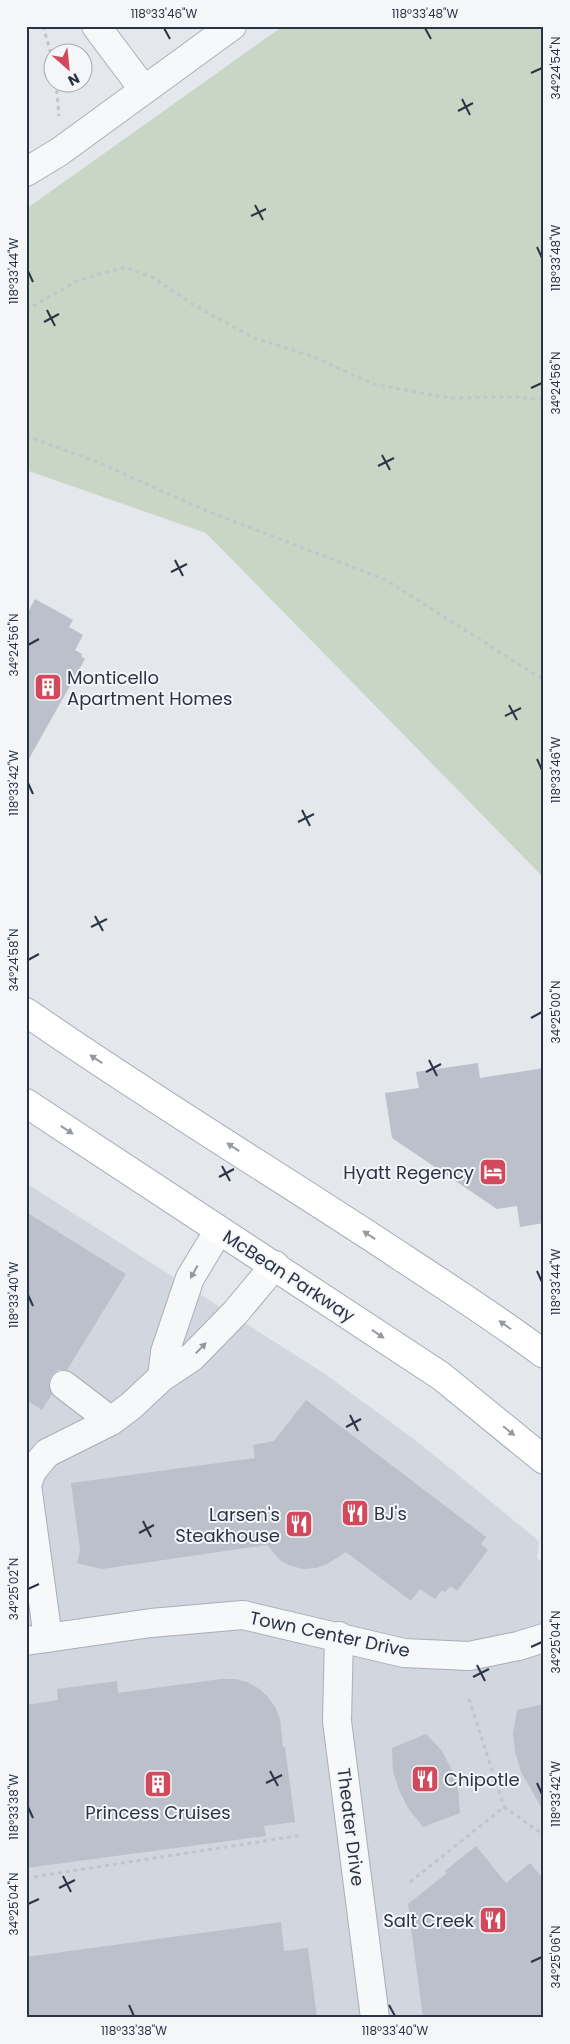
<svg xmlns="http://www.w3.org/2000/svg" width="570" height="2044" viewBox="0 0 570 2044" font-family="Poppins,sans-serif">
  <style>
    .built { fill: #d2d6de }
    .green { fill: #c9d6c5 }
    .building { fill: #bbc0ca }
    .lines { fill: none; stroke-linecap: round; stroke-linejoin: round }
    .minor-casing { stroke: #a9aeb7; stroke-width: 30 }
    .major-casing { stroke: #a3abb8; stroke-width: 30 }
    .path { stroke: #c2c5cb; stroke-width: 3; stroke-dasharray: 4 4; stroke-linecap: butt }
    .minor { stroke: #f7f8fa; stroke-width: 28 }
    .major { stroke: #fff; stroke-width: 28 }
    .oneway { fill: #959aa2 }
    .oneway2 { fill: #9196a0 }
    .ticks { fill: none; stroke: #2b3445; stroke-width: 2 }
    .labels { text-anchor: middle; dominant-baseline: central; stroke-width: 4; stroke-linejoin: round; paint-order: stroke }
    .poi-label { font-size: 18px; fill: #2b3445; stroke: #f4f6f9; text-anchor: start }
    .street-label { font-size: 18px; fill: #2b3445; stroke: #f4f6f9 }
    .neatline { fill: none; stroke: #2b3445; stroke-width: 2 }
    .ticks-label { font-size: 12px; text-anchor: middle; fill: #2b3445 }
  </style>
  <rect width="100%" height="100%" fill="#e4e7ec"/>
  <!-- built -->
  <path class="built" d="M26,1183L325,1374L419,1443L539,1541L537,1558L544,1564V2018H26Z"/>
  <!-- green -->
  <path class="green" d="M283,26H544V878L206,533L26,470V209Z"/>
  <!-- building -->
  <path class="building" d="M35,599L73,620L69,627L83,635L75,650L82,654L81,656L85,659L26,764V616Z
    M478,1063L480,1078L544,1068V1223L520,1227L517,1206L497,1209L392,1138L385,1093L419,1088L416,1072Z
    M26,1212L126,1274L67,1370H58L51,1376L49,1383L52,1394L42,1410L26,1400Z
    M306,1400L486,1537L481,1544L488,1550L457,1591L451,1586L445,1592L442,1590L435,1599L420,1589L411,1601L346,1552L327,1564L316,1568L303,1569L288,1565L280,1560L267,1545L102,1569L77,1563L80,1550L71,1483L255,1458L253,1445L274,1441Z
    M221,1679H235L247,1682L258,1688L268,1697L275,1707L280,1719L283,1747H285L295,1822L264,1826L266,1836L26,1868V1705L58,1700L57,1689L117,1681L118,1693Z
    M544,1704V1812L521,1772L515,1752L513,1733L517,1710Z
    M426,1734L442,1751L451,1768L458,1788L460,1813L423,1827L408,1808L399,1790L393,1771L392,1748Z
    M476,1846L506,1883L530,1863L544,1880V2018H423L408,1904L447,1873L445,1871Z
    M281,1922L284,1951L308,1948L317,2018H26V1957Z"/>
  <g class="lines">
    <!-- minor casing -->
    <g class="minor-casing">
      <path id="minor" d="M96,26L144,90
        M26,172L59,152L232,26
        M162,1377L165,1352L190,1278L219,1230
        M64,1385L111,1421
        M339,1636L337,1721L375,2018
        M48,1638L27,1485L32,1471L47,1453L111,1421L131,1406L162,1377L192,1357L235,1313L275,1265
        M26,1641L151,1623L243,1615L404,1653L469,1656L518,1646L544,1638"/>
    </g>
    <!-- major casing -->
    <g class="major-casing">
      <path id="major" d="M26,1012C148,1097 276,1174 400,1256C449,1288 497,1319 544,1354
        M26,1103L441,1376L544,1460"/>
    </g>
    <!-- path -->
    <path class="path" d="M43,26L52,57
      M56,82L59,116
      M26,117L29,123
      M26,310L79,280L125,267L154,278L192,304L254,338L312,356L373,384L449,398L515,397L544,400
      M26,436L95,461L202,509L386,580L544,680
      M469,1699L504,1807
      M26,1878L303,1835
      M410,1882L504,1807L544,1835"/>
    <!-- minor -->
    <use href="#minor" class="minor"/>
    <!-- major -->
    <use href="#major" class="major"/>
  </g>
  <!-- one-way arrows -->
  <defs><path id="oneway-solid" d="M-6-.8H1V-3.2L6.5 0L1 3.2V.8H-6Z" transform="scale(1.25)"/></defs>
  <g class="oneway">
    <use href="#oneway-solid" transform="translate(96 1059) rotate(-147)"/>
    <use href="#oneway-solid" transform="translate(67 1130) rotate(33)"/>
    <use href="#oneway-solid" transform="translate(233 1147) rotate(-147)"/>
    <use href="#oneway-solid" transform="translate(369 1235) rotate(-147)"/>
    <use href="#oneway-solid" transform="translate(505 1325) rotate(-145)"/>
    <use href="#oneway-solid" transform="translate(378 1334) rotate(34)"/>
    <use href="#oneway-solid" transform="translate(509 1431) rotate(39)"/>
  </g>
  <g class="oneway2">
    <use href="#oneway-solid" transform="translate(194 1272) rotate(119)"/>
    <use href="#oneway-solid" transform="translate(201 1348) rotate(-46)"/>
  </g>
  <!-- ticks -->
  <path class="ticks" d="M164,28L170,39M425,28L431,39M531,73L542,68M462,99L470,115M458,111L473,103M255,205L263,220M251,216L266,209M537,247L542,258M28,271L33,282M47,310L55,326M44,322L59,314M531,388L542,383M382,455L390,470M378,466L394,458M175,560L183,576M171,572L187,564M28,645L39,639M509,705L517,720M505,716L521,708M537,759L542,770M28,783L33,794M302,810L310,826M298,822L314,814M95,916L103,931M91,927L107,919M28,960L39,954M531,1018L542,1012M429,1060L437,1076M426,1072L441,1064M222,1166L230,1181M219,1177L234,1169M537,1271L542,1282M28,1295L33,1306M350,1415L358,1431M346,1427L361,1419M143,1521L151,1537M139,1533L154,1525M28,1589L39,1584M531,1647L542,1642M477,1665L485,1681M473,1677L489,1669M270,1771L278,1786M266,1783L282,1775M537,1783L542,1794M28,1807L33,1818M63,1876L71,1892M59,1888L75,1880M28,1904L39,1899M531,1962L542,1957M129,2005L134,2016M389,2005L395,2016"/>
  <!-- icons -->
  <defs>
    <g id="building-square" transform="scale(1.4375)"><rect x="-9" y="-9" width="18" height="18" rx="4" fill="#d1495b" stroke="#f4f6f9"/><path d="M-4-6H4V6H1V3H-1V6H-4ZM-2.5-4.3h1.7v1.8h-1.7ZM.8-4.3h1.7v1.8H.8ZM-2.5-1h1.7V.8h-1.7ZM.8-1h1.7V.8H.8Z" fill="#fff"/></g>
    <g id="hotel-square" transform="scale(1.4375)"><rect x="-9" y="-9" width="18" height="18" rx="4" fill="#d1495b" stroke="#f4f6f9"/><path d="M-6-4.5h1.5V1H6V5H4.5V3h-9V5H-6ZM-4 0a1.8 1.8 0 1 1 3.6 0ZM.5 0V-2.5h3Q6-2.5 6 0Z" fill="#fff"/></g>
    <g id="restaurant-square" transform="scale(1.4375)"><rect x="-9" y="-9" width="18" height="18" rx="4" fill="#d1495b" stroke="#f4f6f9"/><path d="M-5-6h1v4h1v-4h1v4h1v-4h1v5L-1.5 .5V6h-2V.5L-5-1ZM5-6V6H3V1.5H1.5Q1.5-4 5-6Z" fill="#fff"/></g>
  </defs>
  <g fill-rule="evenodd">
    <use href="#building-square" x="48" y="687"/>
    <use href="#hotel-square" x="493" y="1172"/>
    <use href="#restaurant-square" x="355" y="1513"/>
    <use href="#restaurant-square" x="299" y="1524"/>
    <use href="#restaurant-square" x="425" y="1779"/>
    <use href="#building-square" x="158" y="1784"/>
    <use href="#restaurant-square" x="493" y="1920"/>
  </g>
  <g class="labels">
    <!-- poi labels -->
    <g class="poi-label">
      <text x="67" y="677">Monticello<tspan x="67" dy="21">Apartment Homes</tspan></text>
      <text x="474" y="1172" text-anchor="end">Hyatt Regency</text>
      <text x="374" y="1513">BJ's</text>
      <text x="280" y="1514" text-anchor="end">Larsen's<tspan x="280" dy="21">Steakhouse</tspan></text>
      <text x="444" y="1779">Chipotle</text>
      <text x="158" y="1812" text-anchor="middle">Princess Cruises</text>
      <text x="474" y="1920" text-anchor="end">Salt Creek</text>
    </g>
    <!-- street labels -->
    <g class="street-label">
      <text transform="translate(289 1276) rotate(33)">McBean Parkway</text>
      <text transform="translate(330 1634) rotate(12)">Town Center Drive</text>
      <text transform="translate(351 1827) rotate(83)">Theater Drive</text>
    </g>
  </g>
  <!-- border -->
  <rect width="570" height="2044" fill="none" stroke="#f4f6f9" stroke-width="55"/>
  <!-- north arrow -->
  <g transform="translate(68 68) rotate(153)"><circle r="24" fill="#f4f6f9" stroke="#a4a8b1"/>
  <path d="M0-4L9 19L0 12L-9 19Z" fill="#d1495b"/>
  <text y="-8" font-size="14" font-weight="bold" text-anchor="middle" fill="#2b3445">N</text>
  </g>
  <rect x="28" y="28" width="514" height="1988" class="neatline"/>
  <g class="ticks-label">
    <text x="164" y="18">118°33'46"W</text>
    <text x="425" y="18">118°33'48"W</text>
    <text transform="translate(556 68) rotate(-90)" y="4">34°24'54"N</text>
    <text transform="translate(556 258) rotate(-90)" y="4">118°33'48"W</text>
    <text transform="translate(14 271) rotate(-90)" y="4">118°33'44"W</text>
    <text transform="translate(556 383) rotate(-90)" y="4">34°24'56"N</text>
    <text transform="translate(14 645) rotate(-90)" y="4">34°24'56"N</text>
    <text transform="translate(556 770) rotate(-90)" y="4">118°33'46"W</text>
    <text transform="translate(14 783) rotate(-90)" y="4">118°33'42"W</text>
    <text transform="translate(14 960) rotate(-90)" y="4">34°24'58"N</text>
    <text transform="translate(556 1012) rotate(-90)" y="4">34°25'00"N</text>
    <text transform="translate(556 1282) rotate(-90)" y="4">118°33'44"W</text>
    <text transform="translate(14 1295) rotate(-90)" y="4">118°33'40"W</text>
    <text transform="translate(14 1589) rotate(-90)" y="4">34°25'02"N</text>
    <text transform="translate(556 1642) rotate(-90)" y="4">34°25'04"N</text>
    <text transform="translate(556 1794) rotate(-90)" y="4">118°33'42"W</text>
    <text transform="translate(14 1807) rotate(-90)" y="4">118°33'38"W</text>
    <text transform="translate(14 1904) rotate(-90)" y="4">34°25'04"N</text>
    <text transform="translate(556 1957) rotate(-90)" y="4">34°25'06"N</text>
    <text x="134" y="2035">118°33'38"W</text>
    <text x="395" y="2035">118°33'40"W</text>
  </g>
</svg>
